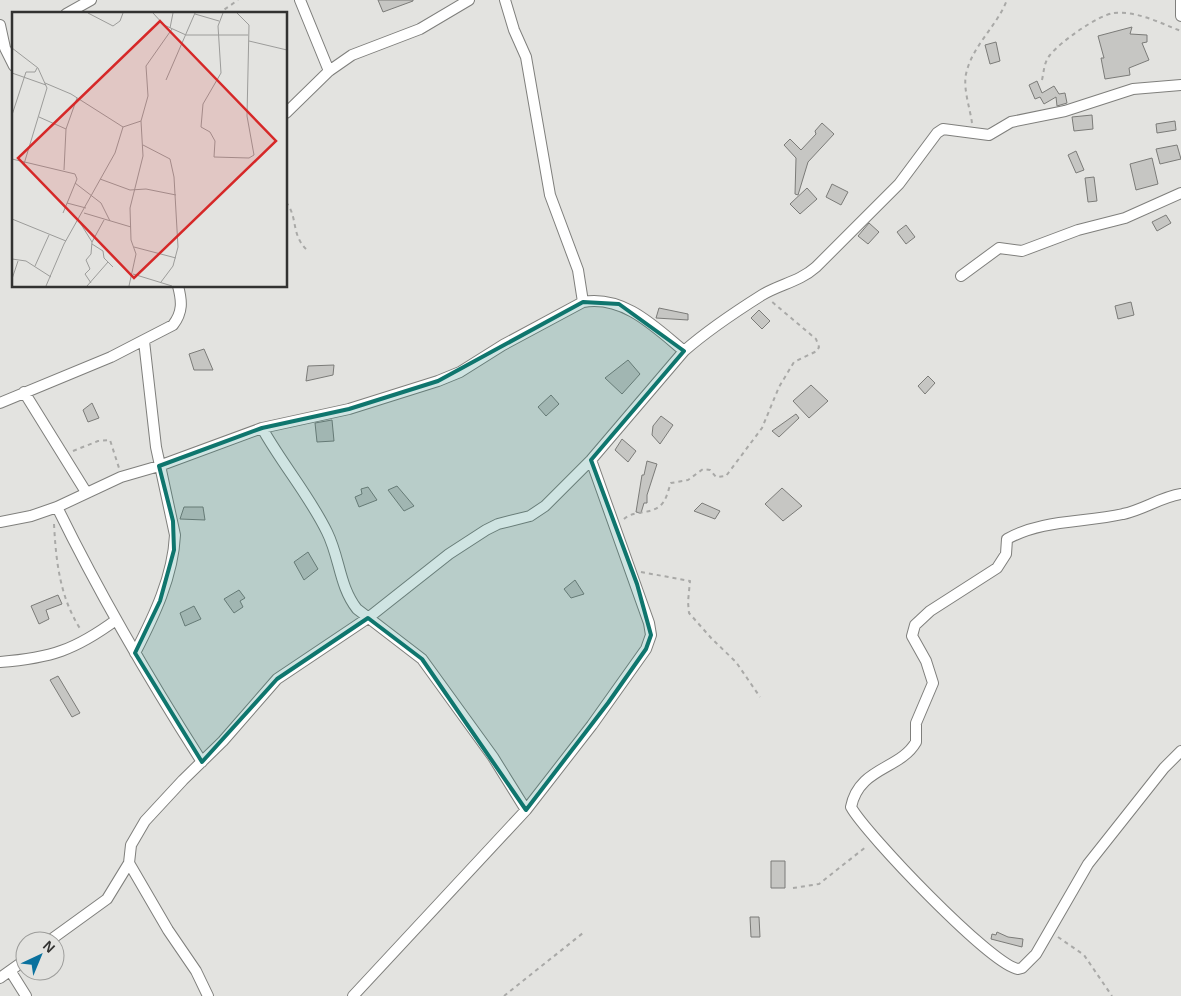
<svg xmlns="http://www.w3.org/2000/svg" width="1181" height="996" viewBox="0 0 1181 996" font-family="Arial,sans-serif">
  <style>
    .building { fill: #c6c6c3; stroke: #7b7b78 }
    .lines { fill: none; stroke-linecap: round; stroke-linejoin: round }
    .street-casing { stroke: #7f7f7c; stroke-width: 12 }
    .path { stroke: #a9a9a7; stroke-width: 2; stroke-dasharray: 4 4; stroke-linecap: butt }
    .street { stroke: #fff; stroke-width: 10 }
    .marked { fill: #0f766e; fill-opacity: 0.2; stroke: #0f766e; stroke-width: 4; stroke-linejoin: round }
    .inset-road { fill: none; stroke: #9c9c9a; stroke-width: 1 }
    .view { fill: #d62828; fill-opacity: 0.15; stroke: #d62828; stroke-width: 2.5 }
    .inset-edge { fill: none; stroke: #323231; stroke-width: 2.5 }
  </style>
  <rect width="100%" height="100%" fill="#e3e3e0"/>
  <!-- building -->
  <path class="building" d="M378,0H413V1L383,12Z
    M1132,27L1130,34L1147,35V42L1142,43L1149,60L1129,68L1130,75L1105,79L1101,58H1104L1098,36Z
    M996,42L1000,61L990,64L985,45Z
    M1037,81L1042,93L1054,86L1059,94L1065,93L1067,103L1057,106L1056,97L1044,104L1040,97L1035,99L1029,85Z
    M1092,115L1093,129L1074,131L1072,117Z
    M1175,121L1176,130L1157,133L1156,124Z
    M822,123L834,134L808,162L798,195L795,194L796,158L784,145L790,139L801,150L816,134L815,131Z
    M1177,145L1181,159L1160,164L1156,149Z
    M1076,151L1084,170L1076,173L1068,155Z
    M1152,158L1158,184L1136,190L1130,164Z
    M1094,177L1097,201L1088,202L1085,178Z
    M832,184L848,192L841,205L826,197Z
    M807,188L817,199L800,214L790,204Z
    M1166,215L1171,223L1157,231L1152,222Z
    M869,223L879,232L868,244L858,236Z
    M906,225L915,237L906,244L897,232Z
    M1131,302L1134,315L1118,319L1115,306Z
    M659,308L688,314V320L656,318Z
    M759,310L770,321L762,329L751,318Z
    M204,349L213,370H194L189,354Z
    M628,360L640,374L622,394L605,378Z
    M334,365L333,375L306,381L308,366Z
    M928,376L935,383L925,394L918,386Z
    M811,385L828,401L809,418L793,401Z
    M551,395L559,404L546,416L538,407Z
    M92,403L99,418L88,422L83,410Z
    M796,414L799,418L779,437L772,431Z
    M661,416L673,425L660,444L652,435L653,426Z
    M332,420L334,441L317,442L315,423Z
    M622,439L636,451L628,462L615,450Z
    M647,461L657,464L647,495V503H644L641,513L636,512L642,475H644Z
    M397,486L414,506L404,511L388,490Z
    M368,487L377,500L359,507L355,497L362,494L361,489Z
    M782,488L802,506L783,521L765,504Z
    M702,503L720,511L715,519L694,511Z
    M184,507H203L205,520L180,519Z
    M308,552L318,569L304,580L294,562Z
    M575,580L584,594L571,598L564,589Z
    M239,590L245,598L240,601L243,607L234,613L224,599Z
    M58,595L62,604L46,610L49,619L39,624L31,606Z
    M194,606L201,619L185,626L180,613Z
    M58,676L80,713L72,717L50,680Z
    M771,861H785V888H771Z
    M750,917H759L760,937H751Z
    M997,932L1008,937L1023,939L1022,947L991,939L992,934L996,935Z"/>
  <g class="lines">
    <!-- street casing -->
    <g class="street-casing">
      <path id="street" d="M300,0L329,71
        M505,0L514,30L526,57L550,195L578,270L583,302
        M1181,0V16
        M66,14L91,0
        M0,25L5,48L14,66
        M286,113L329,71L352,55L420,29L469,0
        M961,276L999,248L1022,251L1078,230L1125,218L1181,193
        M24,392L86,492
        M0,403L111,357L173,325C183,312 182,301 178,286
        M262,428C282,464 309,495 327,532C340,558 339,586 357,609L422,659L493,757L526,810
        M1181,494C1161,497 1143,510 1123,514C1084,523 1043,519 1007,539L1006,554L997,568L930,611L915,625L912,636L926,661L933,683L916,723V742C900,770 859,767 851,807C865,833 991,965 1018,969L1022,968L1036,954L1088,864L1164,768L1181,751
        M57,507C100,595 149,679 202,762
        M0,522L31,516L57,507L121,477L159,466L262,428L349,409L438,381L460,372L503,345L583,302C624,295 655,327 684,351
        M135,653C154,616 173,577 175,535L156,447L144,341
        M0,662C51,658 75,650 116,620
        M129,863L168,930L196,971L208,996
        M49,941L107,899L129,863L131,845L145,821L183,780L223,741L277,679L368,618L449,554L486,530L498,524L530,516L545,506L591,460L684,351C708,330 735,312 762,295C780,284 799,282 816,267L899,184L937,133L943,129L989,135L1011,122L1065,111L1133,89L1181,85
        M11,972L26,996
        M0,978L25,960
        M353,996L526,810L592,725L646,649L651,635L649,623L591,460"/>
    </g>
    <!-- path -->
    <path class="path" d="M218,14L238,0
      M1042,80C1044,71 1044,62 1050,55C1060,42 1098,15 1114,13C1138,11 1160,23 1181,31
      M972,123C970,108 963,89 966,74C972,46 997,26 1007,0
      M286,202C298,217 291,234 306,249
      M73,451L98,441L110,440L119,468
      M624,519C633,510 651,515 661,505C667,499 668,490 671,483L688,480L703,469L710,470L716,477L726,476L762,428L779,387L794,362L817,351L819,347L816,339L771,301
      M54,524C56,562 60,598 81,630
      M641,572L690,581L688,602L689,613L712,639L736,662L760,697
      M793,888L819,884L867,846
      M1058,937L1084,955L1112,996
      M504,996L583,933"/>
    <!-- street -->
    <use href="#street" class="street"/>
  </g>
  <!-- marked area -->
  <path class="marked" d="M583,302L619,304L684,351L591,460L637,584L651,635L646,649L608,703L526,810L422,659L368,618L277,679L202,762L135,653L160,601L174,550L173,521L159,466L262,428L349,409L438,381Z"/>
  <!-- overview -->
  <g transform="translate(12 12)">
    <rect width="275" height="275" fill="#e3e3e0"/>
    <path class="inset-road" d="M76,1L101,14L108,9L111,1M141,1L152,13L174,23H236M211,1L206,14L209,61L191,92L189,115L198,120L203,129L202,145L237,146L242,143L235,104L237,13L225,1M183,2L207,9M158,16L161,1M237,29L275,38M0,36L26,56L35,76L12,152M0,61L34,73M154,68L183,1M33,71L59,82L111,115M0,103L14,60H23L25,56M27,105L54,117M131,133L158,147L162,165L166,235L161,254L149,270M0,147L63,162L65,167L51,201M52,158L54,117L65,86M88,167L118,178L134,177L164,183M63,171L89,191L98,209M55,191L74,196M72,201L119,215M0,207L54,229M67,209L80,230L79,242L74,248L78,257L73,262L79,271M80,230L92,208M80,232L91,239L92,246L101,255M122,235L164,246M0,247L14,249L39,265M23,254L37,223M121,262L160,274M0,267L6,249M34,274L52,232L103,141L111,115L129,109M75,274L96,250M117,274L124,242L119,228L118,196L131,144L129,109L136,84L134,54L160,17"/>
    <path class="view" d="M148,9L264,129L122,266L6,146Z"/>
    <rect width="275" height="275" class="inset-edge"/>
  </g>
  <!-- north arrow -->
  <g transform="translate(40 956) rotate(44)"><circle r="24" fill="#e3e3e0" stroke="#9c9c9a"/>
  <path d="M0-4L9 19L0 12L-9 19Z" fill="#0a719e"/>
  <text y="-8" font-size="14" font-weight="bold" text-anchor="middle" fill="#323231">N</text>
  </g>
</svg>
